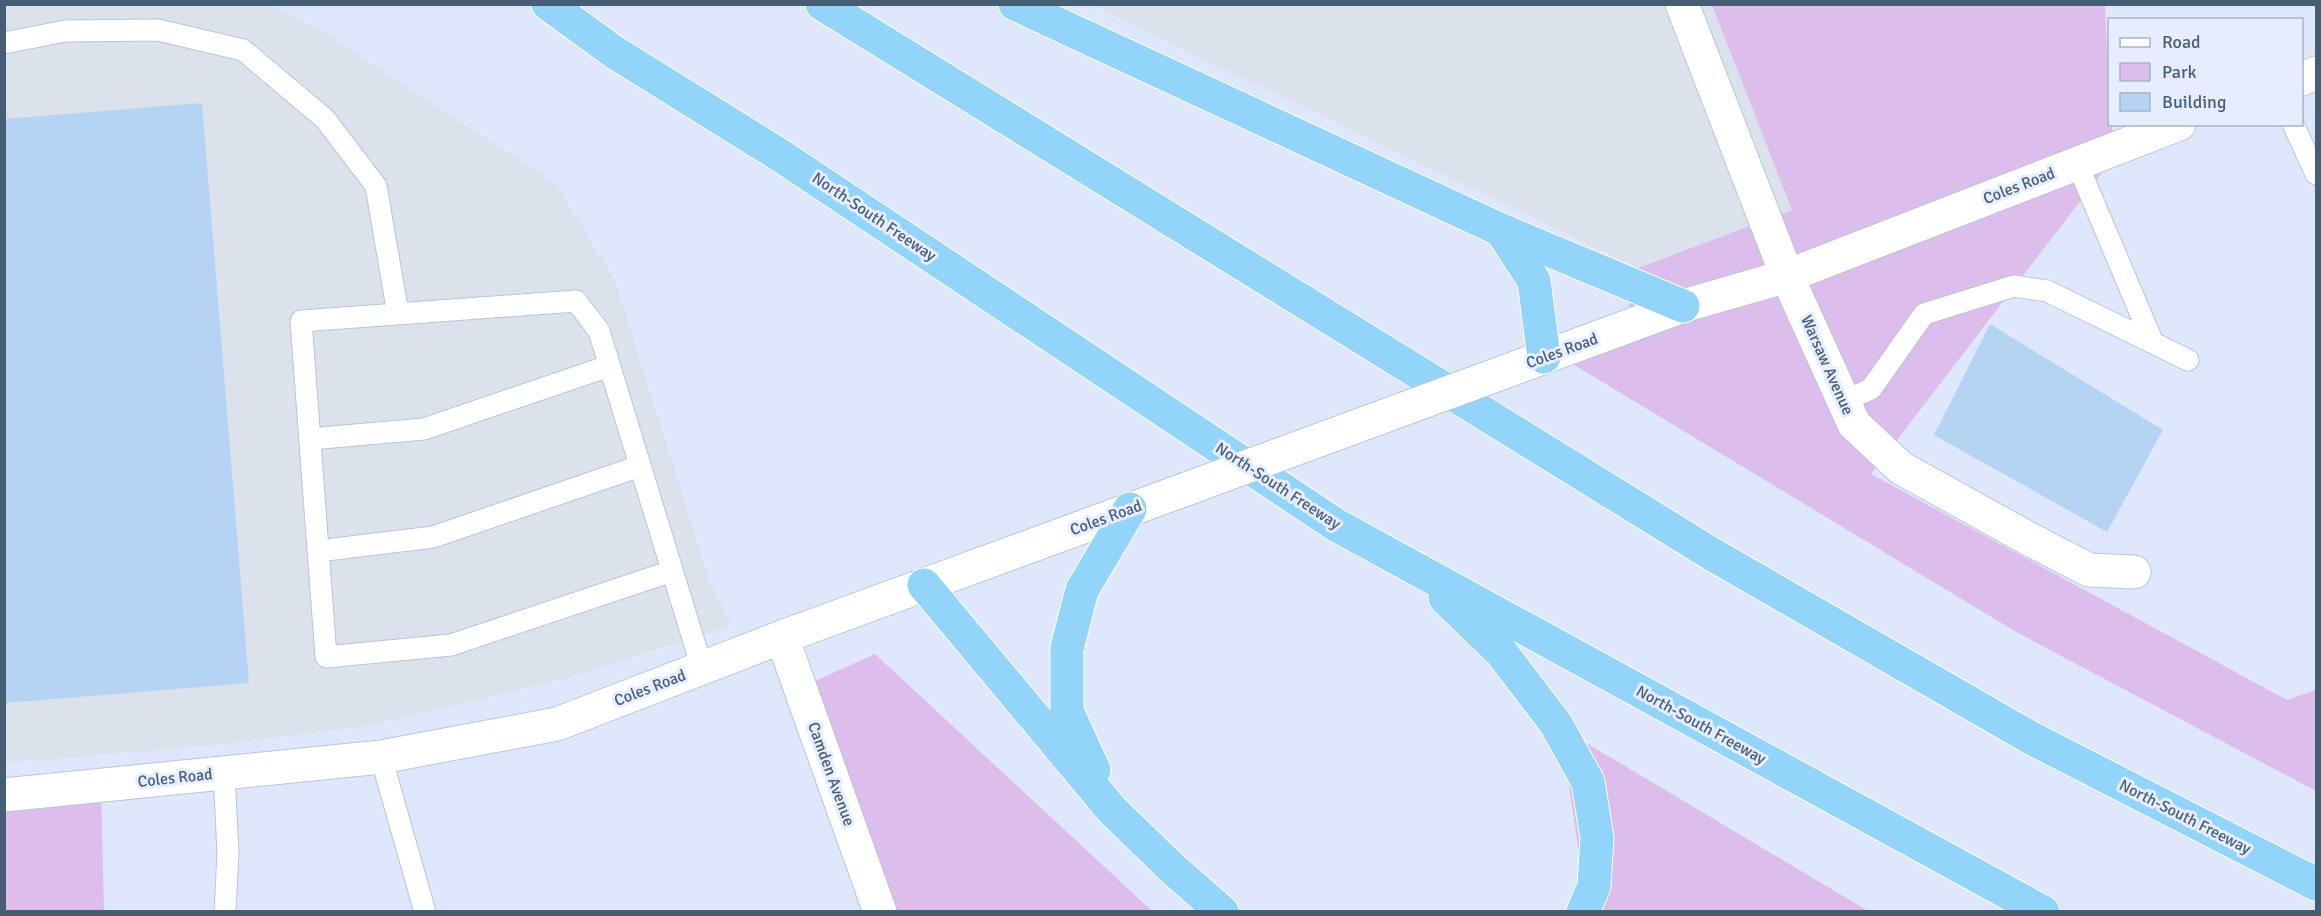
<svg xmlns="http://www.w3.org/2000/svg" width="2321" height="916" viewBox="0 0 2321 916" font-family="Signika,sans-serif">
  <style>
    .industrial { fill: #dbe2eb }
    .green { fill: #ddbdeb }
    .building { fill: #b5d4f4 }
    .lines { fill: none; stroke-linecap: round; stroke-linejoin: round }
    .service-casing { stroke: #b6c6dc; stroke-width: 23 }
    .minor-casing { stroke: #b6c6dc; stroke-width: 35 }
    .tertiary-casing { stroke: #b6c6dc; stroke-width: 35 }
    .motorway-casing { stroke: #fff; stroke-width: 35 }
    .service { stroke: #fff; stroke-width: 21 }
    .minor { stroke: #fff; stroke-width: 33 }
    .tertiary { stroke: #fff; stroke-width: 33 }
    .motorway { stroke: #92d4fa; stroke-width: 33 }
    .tertiary-bridge-casing { stroke: #b6c6dc; stroke-width: 35; stroke-linecap: butt }
    .tertiary-bridge { stroke: #fff; stroke-width: 33 }
    .labels { text-anchor: middle; dominant-baseline: central; stroke-width: 6; stroke-linejoin: round; paint-order: stroke }
    .street-label { font-size: 16px; fill: #465e74; stroke: #e6edff }
  </style>
  <rect width="100%" height="100%" fill="#dfe7fd"/>
  <!-- industrial -->
  <path class="industrial" d="M5,5H268L314,26L556,184L615,281L709,579L732,625L560,680L366,726L206,746L5,763Z
    M1092,5H1712L1792,210L1638,268Z"/>
  <!-- green -->
  <path class="green" d="M1712,5H2105L2110,124L2112,125L2114,157L1871,474L2287,700L2316,690V791L2018,633L1566,360L1621,338L1638,268L1792,210Z
    M875,654L1152,911H883L784,695Z
    M1561,728L1865,909L1870,911H1587Z
    M101,788L104,911L5,912V795Z"/>
  <!-- building -->
  <path class="building" d="M202,103L249,683L5,703V119Z
    M1990,324L2163,430L2107,532L1934,435Z"/>
  <g class="lines">
    <!-- service casing -->
    <g class="service-casing">
      <path id="service" d="M4,43L65,31L158,30L243,50L325,119L376,186L398,314
        M2293,124L2316,174
        M2077,163L2153,343
        M1844,401L1871,389L1924,314L2014,286L2047,291L2188,360
        M310,439L424,429L609,366
        M318,551L433,537L640,466
        M672,571L451,645L326,657L301,321L576,301L599,331L702,668
        M381,757L425,912
        M224,773L228,853L225,912"/>
    </g>
    <!-- minor casing -->
    <g class="minor-casing">
      <path id="minor" d="M1682,4L1787,276L1854,424L1901,468L2031,540L2089,570L2134,572
        M782,637L880,912"/>
    </g>
    <!-- tertiary casing -->
    <g class="tertiary-casing">
      <path id="tertiary" d="M2302,79L2316,73
        M1496,375L1683,306L1787,276L2179,124
        M4,795L381,757L557,724L782,637L1189,488"/>
    </g>
    <!-- motorway casing -->
    <g class="motorway-casing">
      <path id="motorway" d="M548,4L614,52L778,154L1336,525L2043,912
        M822,4L1710,553L2031,738L2316,884
        M1015,4L1501,230L1683,306
        M1501,230L1534,281L1544,357
        M924,585L1112,810L1174,870L1222,912
        M1445,598L1501,652L1556,724L1588,782L1597,838L1594,886L1583,912
        M1094,770L1067,711V648L1082,590L1130,509"/>
    </g>
    <!-- service -->
    <use href="#service" class="service"/>
    <!-- minor -->
    <use href="#minor" class="minor"/>
    <!-- tertiary -->
    <use href="#tertiary" class="tertiary"/>
    <!-- motorway -->
    <use href="#motorway" class="motorway"/>
    <!-- tertiary-bridge casing -->
    <g class="tertiary-bridge-casing">
      <path id="tertiary-bridge" d="M1189,488L1496,375"/>
    </g>
    <!-- tertiary-bridge -->
    <use href="#tertiary-bridge" class="tertiary-bridge"/>
  </g>
  <g class="labels">
    <!-- street labels -->
    <g class="street-label">
      <text transform="translate(2019 186) rotate(-21)">Coles Road</text>
      <text transform="translate(874 217) rotate(34)">North-South Freeway</text>
      <text transform="translate(1562 351) rotate(-20)">Coles Road</text>
      <text transform="translate(1827 365) rotate(66)">Warsaw Avenue</text>
      <text transform="translate(1278 486) rotate(33)">North-South Freeway</text>
      <text transform="translate(1106 518) rotate(-20)">Coles Road</text>
      <text transform="translate(650 688) rotate(-21)">Coles Road</text>
      <text transform="translate(1701 725) rotate(29)">North-South Freeway</text>
      <text transform="translate(831 774) rotate(70)">Camden Avenue</text>
      <text transform="translate(175 778) rotate(-6)">Coles Road</text>
      <text transform="translate(2185 817) rotate(27)">North-South Freeway</text>
    </g>
  </g>
  <!-- border -->
  <rect width="2321" height="916" fill="none" stroke="#465e74" stroke-width="12"/>
  <!-- legend -->
  <rect x="2108" y="18" width="195" height="108" fill="#e6edff" stroke="#a6b4c7" stroke-width="1.5"/>
  <rect x="2120" y="38" width="30" height="9" fill="#ffffff" stroke="#a6b4c7" stroke-width="1.5"/>
  <text x="2162" y="48" font-size="18" fill="#465e74">Road</text>
  <rect x="2120" y="63" width="30" height="18" fill="#ddbdeb" stroke="#a6b4c7" stroke-width="1.5"/>
  <text x="2162" y="78" font-size="18" fill="#465e74">Park</text>
  <rect x="2120" y="93" width="30" height="18" fill="#b5d4f4" stroke="#a6b4c7" stroke-width="1.5"/>
  <text x="2162" y="108" font-size="18" fill="#465e74">Building</text>
</svg>
